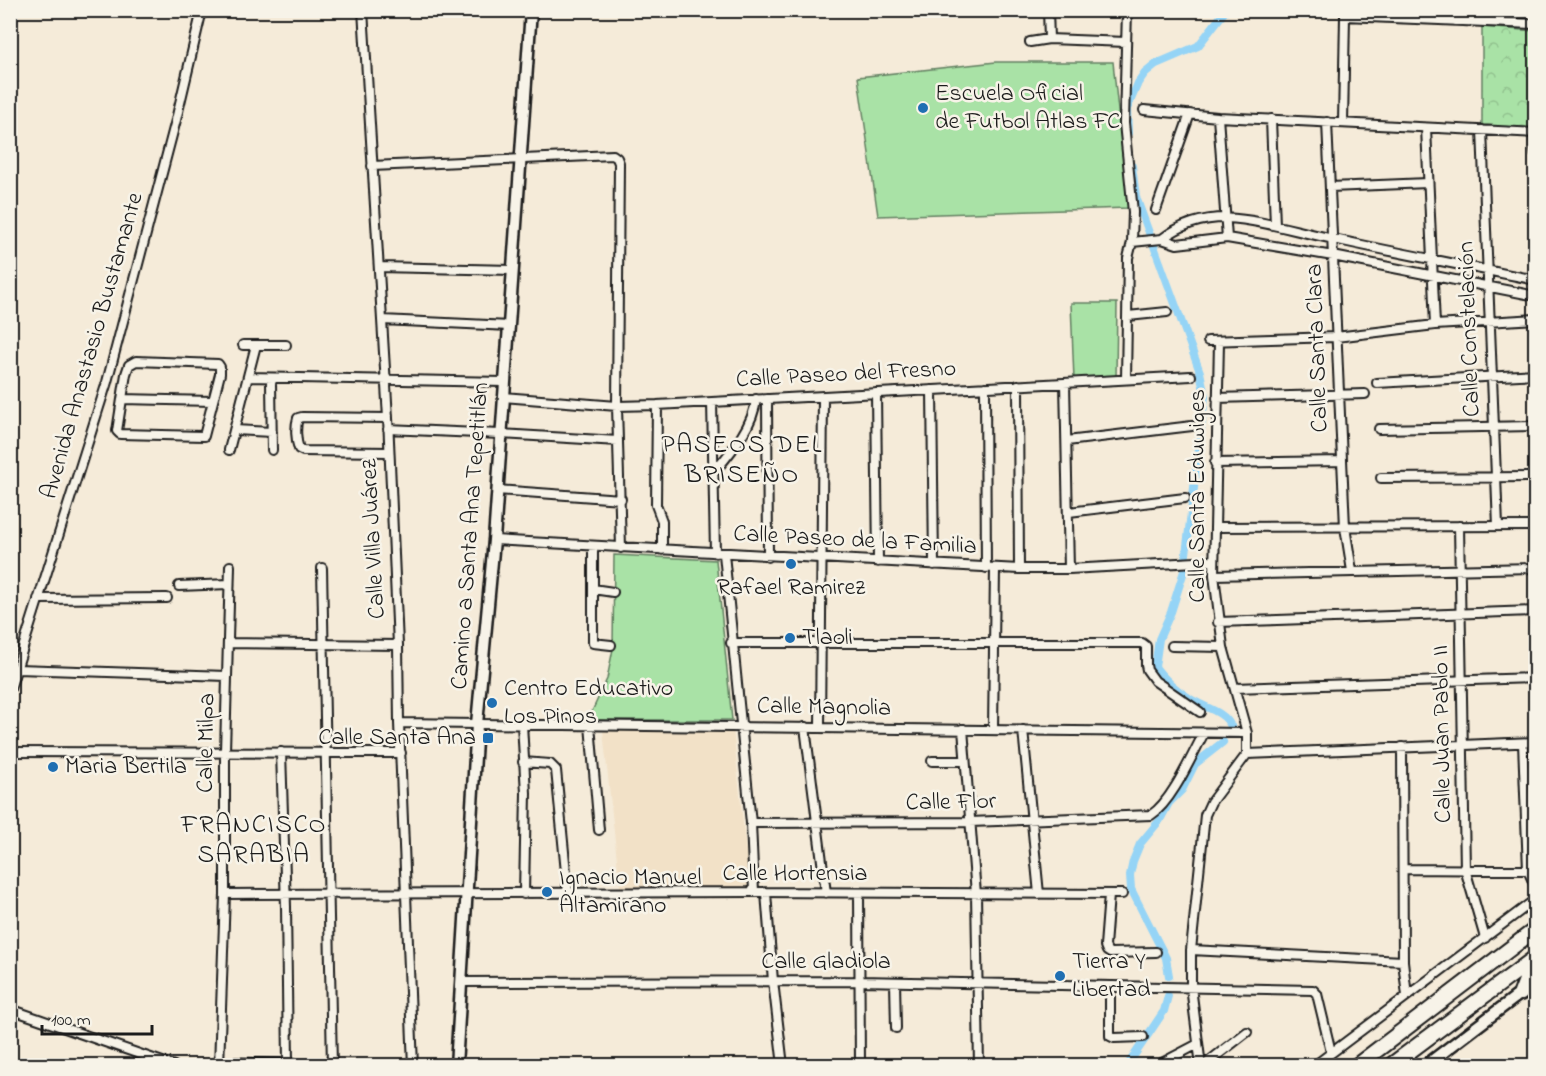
<svg xmlns="http://www.w3.org/2000/svg" width="1546" height="1076" viewBox="0 0 1546 1076" font-family="'Indie Flower',sans-serif">
  <style>
    .built { fill: #f2e1c7 }
    .green { fill: #a9e2a6; stroke: #627f61; stroke-width: 1.5 }
    .park { fill: url(#park-crowns); stroke: #627f61; stroke-width: 1.5 }
    .lines { fill: none; stroke-linecap: round; stroke-linejoin: round }
    .canal { stroke: #95d4f6; stroke-width: 8 }
    .street-casing { stroke: #1c1c1c; stroke-width: 12 }
    .secondary-casing { stroke: #1c1c1c; stroke-width: 15 }
    .highway-casing { stroke: #1c1c1c; stroke-width: 18 }
    .street { stroke: #f7f3e8; stroke-width: 8 }
    .secondary { stroke: #f7f3e8; stroke-width: 10 }
    .highway { stroke: #f7f3e8; stroke-width: 14 }
    .poi-dot { fill: #1f6fb2; stroke: #f7f3e8; stroke-width: 2 }
    .labels { text-anchor: middle; dominant-baseline: central; stroke-width: 5; stroke-linejoin: round; paint-order: stroke }
    .poi-label { font-size: 24px; fill: #1c1c1c; stroke: #f7f3e8; text-anchor: start }
    .street-label { font-size: 24px; fill: #1c1c1c; stroke: #f7f3e8 }
    .neighbourhood-label { font-size: 26px; letter-spacing: 1.5px; fill: #1c1c1c; stroke: #f7f3e8 }
  </style>
  <defs>
    <pattern id="park-crowns" width="20" height="18" patternUnits="userSpaceOnUse" patternTransform="scale(1.5)"><rect width="20" height="18" fill="#a9e2a6"/><path d="M2 6a3 3 0 1 1 6 0M12 15a3 3 0 1 1 6 0" fill="none" stroke="#91c18e"/></pattern>
  </defs>
  <rect width="100%" height="100%" fill="#f5ebd9"/>
  <filter id="ink" filterUnits="userSpaceOnUse"><feTurbulence type="fractalNoise" baseFrequency=".0167" numOctaves="2"/><feDisplacementMap in="SourceGraphic" scale="12" xChannelSelector="R" yChannelSelector="G"/><feConvolveMatrix kernelMatrix="1 2 1 2 8 2 1 2 1" color-interpolation-filters="sRGB"/></filter>
  <g filter="url(#ink)">
    <!-- built -->
    <path class="built" d="M733,730L750,888L620,887L603,731Z"/>
    <!-- green -->
    <path class="green" d="M996,62H1113L1128,208L878,216L858,77Z
      M1071,303H1117L1116,377L1074,380Z
      M614,555L716,560L732,720H588L607,679L613,649Z"/>
    <!-- park -->
    <path class="park" d="M1482,27L1535,31V129L1482,128Z"/>
    <g class="lines">
      <!-- canal -->
      <path class="canal" d="M1128,133L1127,109L1138,83L1145,73L1156,64L1198,46L1226,10
        M1132,166L1136,197L1200,372L1205,396L1184,571L1171,612L1159,639L1155,667C1164,679 1176,690 1189,698C1204,708 1223,710 1231,726
        M1169,976L1166,958L1131,889L1130,875L1133,861L1140,844L1160,820L1169,803L1182,790L1195,764L1223,742
        M1127,1066L1164,1011L1168,996"/>
      <!-- street casing -->
      <g class="street-casing">
        <path id="street" d="M363,10L388,418L398,645L399,723L413,1066
          M1048,10L1049,39
          M1127,10L1124,123L1133,212L1132,242
          M1455,21V10
          M1030,42L1049,39L1126,42
          M1144,110L1218,117L1536,133
          M1218,117L1227,238
          M1271,119L1275,225
          M1327,122L1345,527L1352,571
          M1343,123L1345,16L1536,24
          M1426,128L1435,325
          M1482,130L1498,526
          M1534,133L1536,154
          M372,166L613,155L617,158L619,163L617,406L621,548
          M1330,187L1428,183
          M1156,210L1190,114
          M1162,239C1180,225 1203,218 1226,218C1263,220 1298,232 1334,239C1401,254 1468,266 1536,280
          M379,267L513,270
          M1128,316L1167,312
          M382,320L510,326
          M1208,341L1336,337L1435,325L1536,319
          M1219,342L1214,575L1223,647L1247,733V754
          M243,345H286
          M136,361L218,364L220,367V374L204,436L120,434L117,431L126,374L129,365Z
          M248,377L504,382
          M1126,379L1128,258L1132,242L1162,239L1177,244L1227,238L1333,256L1536,296
          M1065,383L1069,569
          M1377,383L1536,374
          M1018,385L1019,569
          M985,387L986,568
          M932,390L934,565
          M876,393L878,562
          M503,397L617,406L657,405L1191,376
          M1217,398L1365,394
          M122,399L213,401
          M767,399L768,557
          M712,402L715,553
          M657,405L656,505L662,521V550
          M388,418L302,417L298,418C295,427 296,441 299,449L303,451L389,452
          M388,429L500,434L618,441
          M1379,429L1536,426
          M235,430L272,432
          M1067,441L1192,426
          M229,450L256,345
          M272,450L271,383L273,378
          M1215,463L1342,461
          M715,471C731,452 754,425 756,399
          M1381,478L1536,477
          M497,490L621,499
          M1069,512L1185,498
          M1459,526L1465,869L1485,938
          M1215,527L1536,526
          M494,540L1019,569H1069L1214,561
          M593,546V643L611,645
          M724,554L751,823L754,892
          M322,568L332,1066
          M1214,575L1536,568
          M179,586L229,584
          M593,589L613,592
          M38,599L167,598
          M1218,622L1536,611
          M229,643L398,645
          M731,643H1142L1146,646V665L1147,670L1155,681L1200,712
          M1172,646L1223,647
          M18,669L227,676
          M1235,688L1536,678
          M10,689L107,382L176,120L202,10
          M399,723L1247,733
          M522,724L526,793L524,894
          M590,725L599,830
          M805,727L826,893
          M820,727C820,617 823,507 823,397
          M963,729L976,894L979,1066
          M993,730L995,568
          M1023,730L1039,894
          M1523,743L1528,870L1536,888
          M1402,747L1403,961L1407,996
          M10,752L401,753
          M281,752L286,907L288,1063
          M1247,754L1536,742
          M932,761H965
          M523,762L550,764L556,770L568,893
          M751,823L970,822L1151,815C1172,802 1192,755 1204,733
          M1403,869L1536,870
          M766,893L773,981L783,1066
          M859,893L860,1066
          M225,894L754,892L1122,894
          M1109,895L1105,946L1107,951L1110,953L1156,952
          M1191,950L1403,961
          M461,982L860,981L1313,990L1317,994L1331,1052
          M895,982L896,1028
          M1110,986V1036L1114,1038L1143,1037
          M10,1009L174,1066
          M219,1062L370,1066
          M219,1066L225,894V751L230,566
          M1156,1066L1198,1044
          M1201,1066L1191,987V950L1205,815L1211,802L1247,754
          M1203,1066L1247,1032
          M1314,1066L1536,899"/>
      </g>
      <!-- secondary casing -->
      <g class="secondary-casing">
        <path id="secondary" d="M456,1066L477,724L494,540L531,10
          M1425,1066L1521,993L1536,985"/>
      </g>
      <!-- highway casing -->
      <g class="highway-casing">
        <path id="highway" d="M1521,993L1534,959
          M1356,1066L1536,929
          M1390,1066L1536,957"/>
      </g>
      <!-- street -->
      <use href="#street" class="street"/>
      <!-- secondary -->
      <use href="#secondary" class="secondary"/>
      <!-- highway -->
      <use href="#highway" class="highway"/>
    </g>
  </g>
  <!-- markers -->
  <g class="poi-dot">
    <circle cx="923" cy="108" r="6"/>
    <circle cx="791" cy="564" r="6"/>
    <circle cx="790" cy="638" r="6"/>
    <circle cx="492" cy="703" r="6"/>
    <rect x="482" y="732" width="12" height="12" rx="3"/>
    <circle cx="53" cy="767" r="6"/>
    <circle cx="547" cy="892" r="6"/>
    <circle cx="1060" cy="976" r="6"/>
  </g>
  <g class="labels">
    <!-- poi labels -->
    <g class="poi-label">
      <text x="935" y="94">Escuela Oficial<tspan x="935" dy="28">de Futbol Atlas FC</tspan></text>
      <text x="791" y="588" text-anchor="middle">Rafael Ramirez</text>
      <text x="802" y="638">Tlaoli</text>
      <text x="504" y="689">Centro Educativo<tspan x="504" dy="28">Los Pinos</tspan></text>
      <text x="476" y="738" text-anchor="end">Calle Santa Ana</text>
      <text x="65" y="767">Maria Bertila</text>
      <text x="559" y="878">Ignacio Manuel<tspan x="559" dy="28">Altamirano</tspan></text>
      <text x="1072" y="962">Tierra Y<tspan x="1072" dy="28">Libertad</tspan></text>
    </g>
    <!-- street labels -->
    <g class="street-label">
      <text transform="translate(1470 329) rotate(-92)">Calle Constelación</text>
      <text transform="translate(93 346) rotate(-74)">Avenida Anastasio Bustamante</text>
      <text transform="translate(1318 348) rotate(-92)">Calle Santa Clara</text>
      <text transform="translate(846 375) rotate(-3)">Calle Paseo del Fresno</text>
      <text transform="translate(1198 496) rotate(-90)">Calle Santa Eduwiges</text>
      <text transform="translate(471 536) rotate(-86)">Camino a Santa Ana Tepetitlán</text>
      <text transform="translate(374 539) rotate(-93)">Calle Villa Juárez</text>
      <text transform="translate(855 541) rotate(3)">Calle Paseo de la Familia</text>
      <text transform="translate(824 708) rotate(1)">Calle Magnolia</text>
      <text transform="translate(1443 734) rotate(-91)">Calle Juan Pablo II</text>
      <text transform="translate(207 743) rotate(-89)">Calle Milpa</text>
      <text transform="translate(951 803) rotate(-1)">Calle Flor</text>
      <text x="795" y="874">Calle Hortensia</text>
      <text x="826" y="962">Calle Gladiola</text>
    </g>
    <!-- neighbourhood labels -->
    <g class="neighbourhood-label">
      <text x="742" y="446">PASEOS DEL<tspan x="742" dy="30">BRISEÑO</tspan></text>
      <text x="254" y="826">FRANCISCO<tspan x="254" dy="30">SARABIA</tspan></text>
    </g>
  </g>
  <!-- margin -->
  <rect width="1546" height="1076" fill="none" stroke="#f7f3e8" stroke-width="36"/>
  <rect x="18" y="18" width="1510" height="1040" fill="none" stroke="#1c1c1c" stroke-width="2" filter="url(#ink)"/>
  <!-- scale -->
  <path d="M42 1025v9h110v-9" fill="none" stroke="#1c1c1c" stroke-width="3"/>
  <text x="51" y="1025" font-size="18" fill="#1c1c1c" stroke="#f7f3e8" stroke-width="4.5" paint-order="stroke">100 m</text>
</svg>
